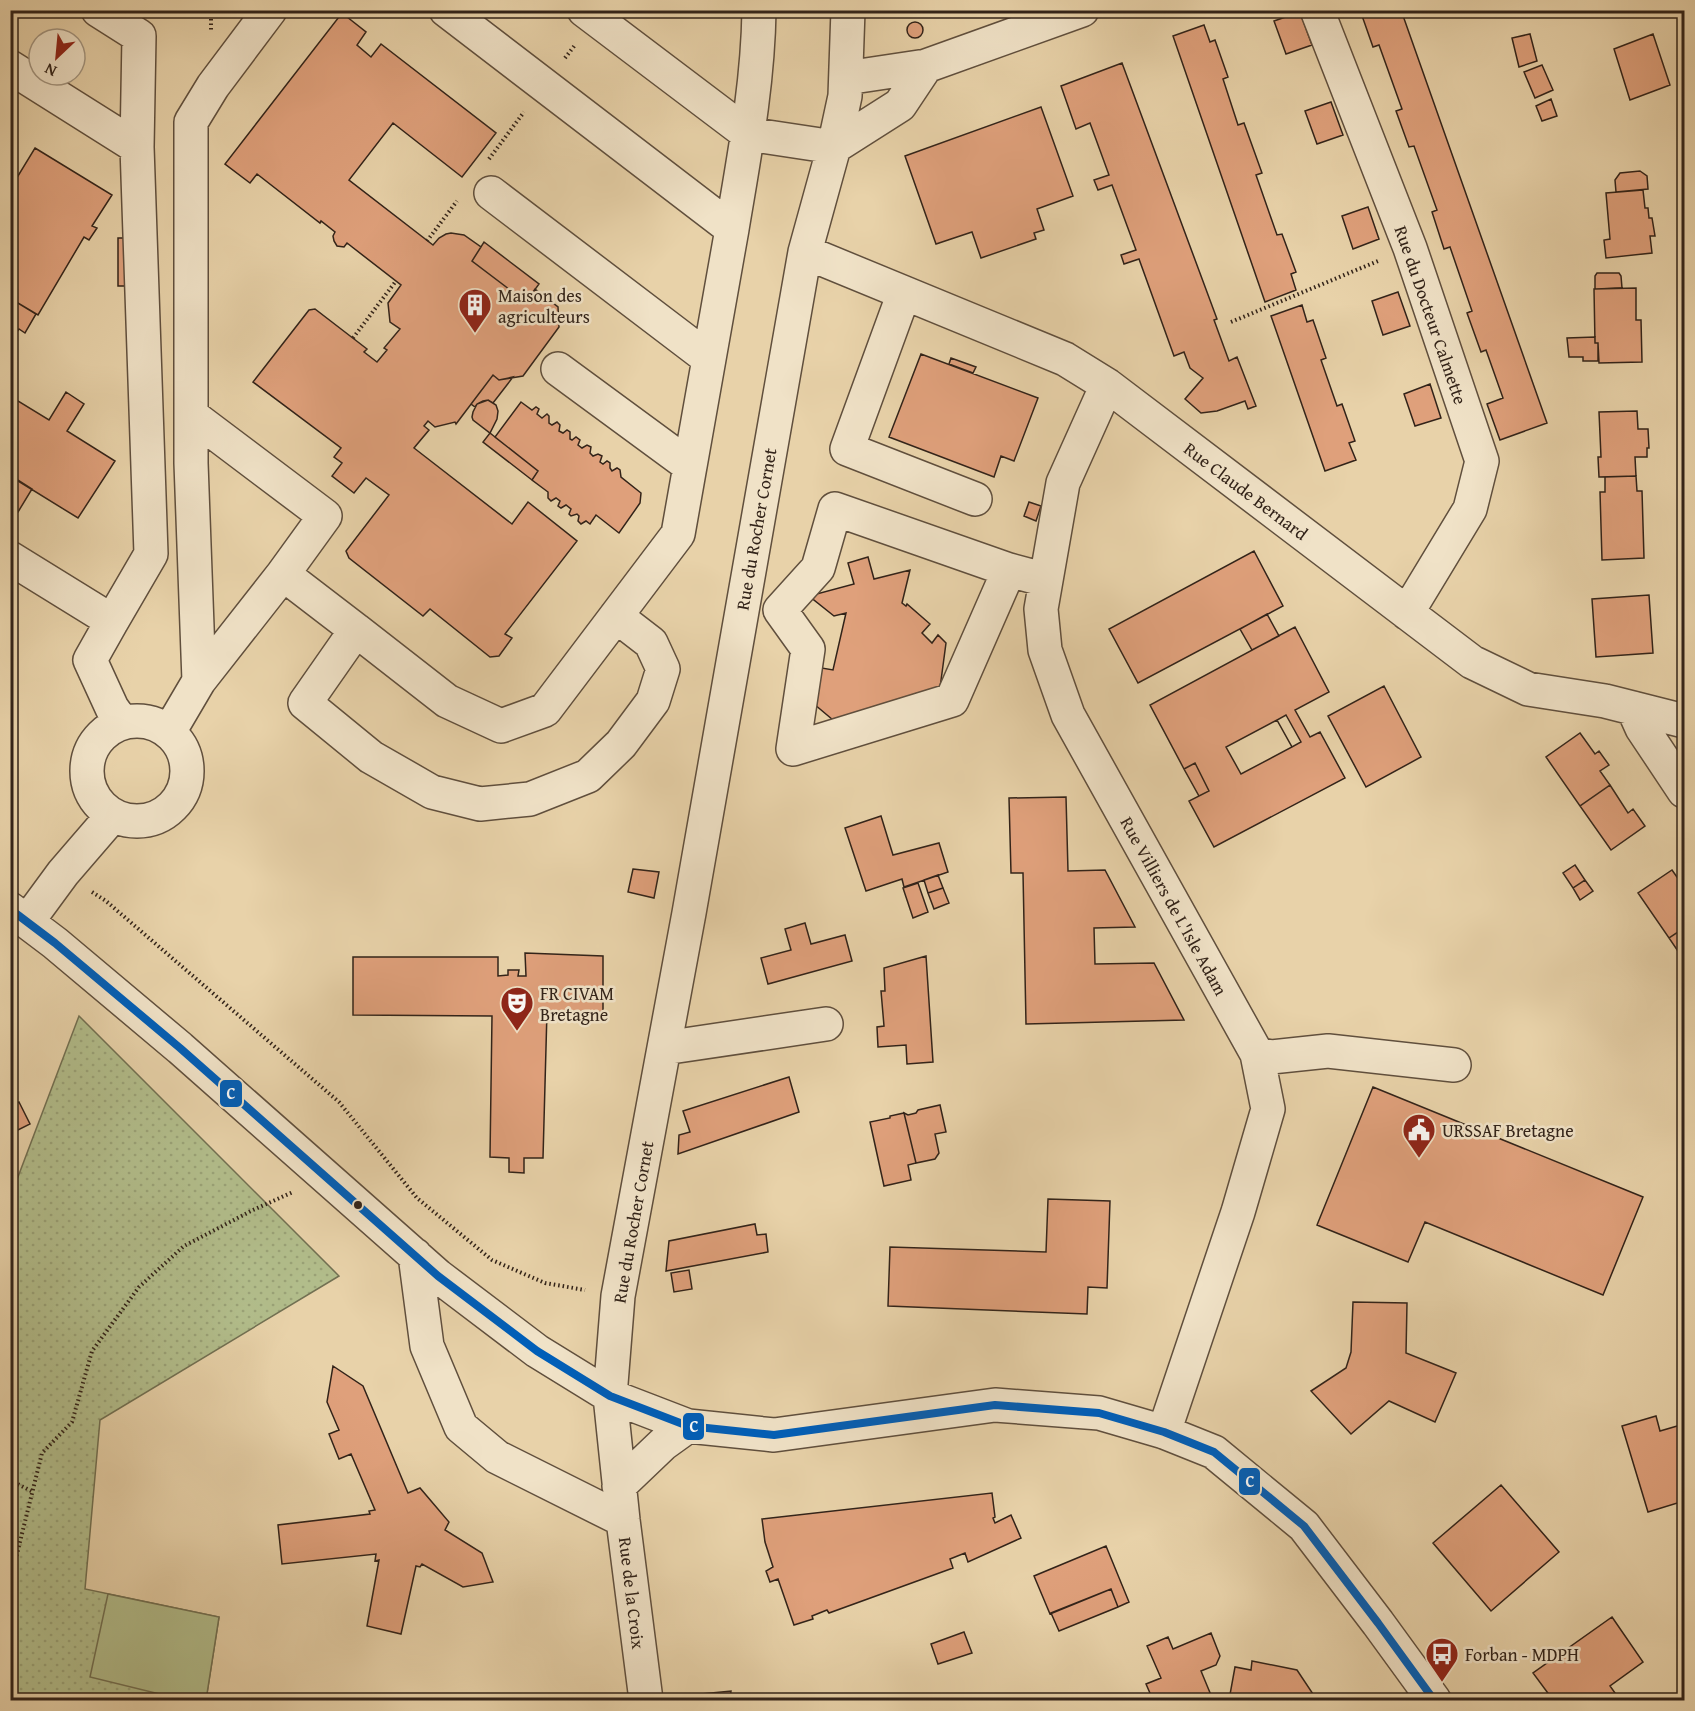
<svg xmlns="http://www.w3.org/2000/svg" width="1695" height="1711" viewBox="0 0 1695 1711" font-family="'Gentium Book Plus',serif">
  <style>
    .green { fill: url(#green-dots); stroke: #727052; stroke-width: 1.5 }
    .pitch { fill: #b2bd8b; stroke: #727052; stroke-width: 1.5 }
    .building { fill: #dfa07b; stroke: #322319; stroke-width: 1.5; fill-rule: evenodd }
    .lines { fill: none; stroke-linecap: round; stroke-linejoin: round }
    .minor-casing { stroke: #604f3d; stroke-width: 36 }
    .path { stroke: #322319; stroke-width: 4; stroke-dasharray: 1.5 3; stroke-linecap: butt }
    .minor { stroke: #f0e2c7; stroke-width: 33 }
    .bus-1-casing { stroke: #f0e2c7; stroke-width: 12 }
    .bus-1 { stroke: #005eb8; stroke-width: 8 }
    .bus-dot { fill: #322319; stroke: #f0e2c7; stroke-width: 2 }
    .labels { text-anchor: middle; dominant-baseline: central; stroke-width: 5; stroke-linejoin: round; paint-order: stroke }
    .poi-label { font-size: 18px; fill: #322319; stroke: #f0e2c7; text-anchor: start }
    .street-label { font-size: 18px; fill: #322319; stroke: #f0e2c7 }
    .line-badge { stroke: #f0e2c7; stroke-width: 2 }
    .badge-label { font-size: 16px; text-anchor: middle; font-weight: bold; fill: #fff }
  </style>
  <defs>
    <pattern id="green-dots" width="8" height="8" patternUnits="userSpaceOnUse" patternTransform="scale(1.5)"><rect width="8" height="8" fill="#b2bd8b"/><path d="M2 2h.1M6 6h.1" fill="none" stroke="#9aa277" stroke-width="1.8" stroke-linecap="round"/></pattern>
  </defs>
  <rect width="100%" height="100%" fill="#e8d2a9"/>
  <filter id="stains"><feTurbulence type="fractalNoise" baseFrequency=".00333" numOctaves="4"/><feColorMatrix values="0 0 0 0 .2 0 0 0 0 .09 0 0 0 0 .02 0 0 0 .5 -.17"/></filter>
  <radialGradient id="worn" r=".72"><stop offset=".6" stop-color="#630" stop-opacity="0"/><stop offset="1" stop-color="#630" stop-opacity=".3"/></radialGradient>
  <!-- green -->
  <path class="green" d="M79,1016L339,1276L100,1420L85,1589L219,1617L206,1700H11L10,1198Z"/>
  <!-- pitch -->
  <path class="pitch" d="M108,1594L219,1617L206,1700H184L90,1677Z"/>
  <!-- building -->
  <path class="building" d="M1360,10H1401L1547,423L1500,440L1487,404L1503,398L1486,350L1481,352L1467,313L1472,311L1450,247L1444,249L1432,212L1437,210L1414,146L1409,147L1396,111L1402,109L1379,45L1373,47Z
    M1300,12L1312,45L1286,54L1274,21Z
    M342,13L366,32L357,45L371,57L381,44L496,133L462,177L393,123L349,180L433,245L439,238L446,234L451,233L464,235L481,247L472,261L526,302L535,289L558,307L559,327L523,376L499,380L493,375L456,424L455,422L435,427L428,421L424,426L429,430L414,448L512,524L528,502L577,541L505,634L512,638L499,656L490,657L430,609L423,616L349,558L346,551L389,495L366,478L354,493L332,476L342,463L334,457L341,448L253,382L309,310L315,309L367,349L364,352L377,362L387,350L384,348L400,329L390,322L388,303L401,285L347,243L344,247L337,246L334,241L333,236L335,232L321,221L320,223L257,174L250,183L225,164Z
    M907 30a8 8 0 1 1 16 0a8 8 0 1 1-16 0Z
    M1204,25L1210,42L1215,40L1228,77L1223,79L1238,125L1244,123L1262,173L1256,175L1277,235L1282,234L1296,272L1291,274L1296,290L1265,302L1173,36Z
    M1530,34L1537,61L1519,67L1512,38Z
    M1653,34L1670,85L1630,100L1614,49Z
    M1122,63L1217,319L1214,320L1229,361L1237,357L1256,406L1248,409L1245,401L1217,411L1201,413L1185,399L1203,378L1190,368L1184,352L1174,356L1139,259L1124,264L1121,255L1136,250L1112,185L1098,190L1094,180L1109,175L1090,123L1076,129L1061,86Z
    M1542,65L1553,90L1535,98L1524,72Z
    M1551,99L1557,116L1542,121L1536,106Z
    M1331,102L1343,135L1317,144L1305,111Z
    M1041,107L1073,196L1037,209L1044,230L1034,233L1036,239L981,258L972,232L936,244L905,156Z
    M35,148L112,195L92,226L97,228L89,240L84,237L38,315L13,300L10,304V189Z
    M1640,171L1647,176L1648,189L1616,192L1615,180L1620,173Z
    M1643,190L1645,208H1648L1649,218H1652L1655,236H1650L1652,253L1606,258L1604,240L1610,239L1606,193Z
    M1368,207L1379,239L1353,249L1342,216Z
    M118,238H132V286H118Z
    M484,242L539,284L526,302L472,261Z
    M1597,273H1619L1621,276L1622,288L1595,289V276Z
    M1636,288V320H1641L1642,362L1599,363L1598,343H1595L1594,289Z
    M1398,292L1410,326L1383,335L1372,301Z
    M13,300L36,314L25,333L19,329L14,336L10,333V304Z
    M1302,305L1307,322L1313,320L1326,358L1321,360L1337,406L1342,404L1355,441L1349,443L1356,460L1325,471L1271,316Z
    M1595,337V343H1598V361H1583V357H1569L1567,338Z
    M921,354L1038,398L1014,461L1001,456L994,477L889,437Z
    M951,358L976,367L973,373L949,364Z
    M493,375L499,380L513,377L493,403L488,400L483,401L477,404L475,407L471,404Z
    M1430,384L1441,418L1415,426L1404,394Z
    M66,392L84,404L67,431L115,461L78,518L10,476V396L49,420Z
    M488,400L496,405L498,411L497,419L490,433L473,420L472,417L473,412L477,404Z
    M521,402L532,410L536,407L539,409L537,414L542,418L547,414L549,416V423L552,425L557,422L560,425L559,431L563,433L567,430L570,432V439L572,440L576,437L580,440L578,445L582,448L587,445L591,447L590,453L593,456L598,454L602,456L600,462L603,464L607,461L610,463V468L612,471L617,468L620,470L621,477L641,493L640,503L619,533L596,515L590,524L586,521L581,524L578,521L579,516L577,514L571,516L569,514L571,509L566,505L561,508L558,506L560,501L556,498L551,501L548,498V492L532,480L538,471L495,437Z
    M1637,411L1638,429H1648L1649,448H1647V457H1635L1636,476L1599,477L1598,457H1601L1599,412Z
    M490,433L538,471L532,480L483,442Z
    M1636,476L1637,491H1642L1644,558L1602,560L1600,492H1605V477Z
    M13,477L32,489L18,512L10,508V481Z
    M1029,502L1041,506L1036,521L1024,516Z
    M1254,551L1283,606L1138,683L1109,629Z
    M868,557L874,579L910,570L902,603L906,606L907,604L930,624L922,633L932,643L938,635L946,643L940,688L833,720L814,704L822,668L833,670L846,613L834,616L809,596L854,584L848,563Z
    M1649,595L1653,653L1596,657L1592,599Z
    M1267,614L1279,636L1252,650L1240,629Z
    M1295,627L1329,692L1295,710L1310,737L1320,732L1345,778L1214,847L1189,801L1209,791L1195,763L1184,769L1150,705ZM1277,720L1292,747L1241,774L1226,747Z
    M1384,686L1421,757L1366,787L1328,716Z
    M1286,715L1301,742L1292,747L1277,720Z
    M1580,733L1595,754L1599,751L1609,765L1600,771L1610,785L1580,806L1546,757Z
    M1195,763L1209,791L1199,796L1184,769Z
    M1610,785L1628,813L1633,809L1645,826L1611,850L1580,806Z
    M1066,797L1068,871L1105,870L1135,927L1094,928L1095,964L1154,963L1184,1020L1026,1024L1023,873H1011L1009,798Z
    M881,816L893,855L939,843L948,872L904,887L902,879L866,891L845,828Z
    M1575,865L1585,880L1573,888L1563,873Z
    M633,869L659,872L654,898L628,892Z
    M1672,870L1684,887L1679,890L1684,898V928L1669,938L1638,893Z
    M938,875L943,888L928,893L924,880Z
    M1585,880L1593,891L1580,900L1573,888Z
    M918,883L928,912L913,918L903,888Z
    M943,888L949,903L934,909L928,893Z
    M805,923L811,944L845,935L852,961L768,984L761,958L791,950L785,929Z
    M1684,928V960L1669,938Z
    M525,953L603,956V1012L547,1011L543,1158H524V1173L509,1172V1158L490,1157L492,1016L353,1015V957H498V976L508,975V970H519L518,976H526Z
    M926,956L933,1062L907,1064L906,1045L878,1047L877,1027L884,1026L881,991H885L884,968Z
    M789,1077L799,1112L678,1154L679,1135L690,1132L683,1111Z
    M1373,1087L1643,1197L1603,1295L1425,1222L1408,1262L1317,1225Z
    M19,1102L30,1124L10,1134V1103L12,1105Z
    M940,1105L946,1132L935,1134L939,1153L935,1159L916,1163L904,1113L908,1115L916,1113L918,1110Z
    M904,1113L916,1163L908,1165L911,1180L884,1186L870,1122L890,1118V1116Z
    M1048,1199L1110,1201L1107,1288L1088,1287L1087,1314L888,1306L890,1247L1046,1252Z
    M755,1224L757,1235L766,1234L768,1252L666,1271L669,1241Z
    M10,1238L17,1241L10,1254Z
    M689,1270L692,1289L674,1292L671,1273Z
    M1353,1302L1407,1303L1406,1353L1456,1373L1435,1422L1389,1401L1351,1434L1311,1391L1346,1368L1351,1352Z
    M333,1366L363,1386L408,1493L420,1488L449,1522L445,1530L482,1553L493,1582L463,1587L422,1564L420,1567L416,1566L401,1634L367,1626L379,1560L375,1561L376,1554L282,1564L278,1525L370,1514L369,1511L375,1510L351,1454L339,1459L329,1434L339,1430L327,1402Z
    M1656,1416L1660,1431L1684,1424V1501L1648,1512L1622,1426Z
    M1501,1485L1559,1552L1491,1611L1433,1543Z
    M992,1493L995,1517L993,1518L995,1523L1011,1515L1021,1538L968,1562L965,1553L950,1559L953,1568L829,1613L827,1610L812,1616L813,1619L794,1625L778,1579L770,1582L766,1571L773,1567L765,1542L762,1519Z
    M1106,1546L1129,1602L1118,1607L1111,1589L1050,1614L1034,1576Z
    M1111,1589L1118,1607L1059,1631L1051,1613Z
    M1612,1617L1643,1662L1610,1686L1620,1700H1553L1533,1673Z
    M964,1632L972,1653L938,1664L931,1644Z
    M1211,1633L1220,1656L1216,1665L1201,1671L1213,1700H1153L1146,1684L1161,1678L1147,1646L1168,1637L1173,1649Z
    M1252,1661L1297,1670L1313,1694L1304,1700H1229L1235,1667L1251,1670Z
    M731,1691L730,1700H692L691,1695Z
    M743,1694L744,1700H730V1695Z"/>
  <g class="lines">
    <!-- minor casing -->
    <g class="minor-casing">
      <path id="minor" d="M446,10L732,229L690,466
        M584,10L748,134L834,147L900,105L926,66
        M1317,10L1410,248L1482,461L1470,509L1407,613
        M10,67L137,147
        M846,78L926,66L1082,10
        M491,193L708,358
        M732,229C744,157 758,84 759,10
        M805,252L1065,359L1107,385L1472,662L1528,689L1605,701L1684,721
        M904,293L847,449L975,499
        M558,369L690,466L678,534L545,710L501,726L447,701L356,630L305,703L371,757L432,792L480,804L530,799L588,776L621,744L653,701L663,669L651,643L616,616
        M1107,385L1063,483L1041,609L1045,650L1068,715L1257,1054L1268,1109L1238,1212L1164,1432
        M191,415L325,516L283,574L356,630
        M10,558L112,621L151,554L137,147L139,36L98,10
        M1009,570L835,509L818,568L780,610L808,649L793,749L952,700L1009,570L1046,580
        M112,621L90,660L112,708L122,722
        M199,681L283,574
        M1633,708L1642,728L1684,791
        M87 771a50 50 0 1 1 100 0a50 50 0 1 1-100 0Z
        M169,732L199,681L191,463V122L213,86L270,10
        M10,909L55,943L180,1048L438,1276L537,1351L610,1396L688,1426L774,1435L995,1405L1099,1413L1164,1432L1214,1452L1304,1526L1378,1623L1434,1700
        M27,922L63,873L113,815
        M664,1048L826,1024
        M1257,1054L1271,1057L1328,1051L1454,1065
        M415,1255L427,1346L461,1427L497,1457L623,1520
        M619,1486L663,1444L688,1426
        M646,1700L623,1520L610,1396L618,1296L689,913L805,252L834,147L845,96L848,10"/>
    </g>
    <!-- path -->
    <path class="path" d="M211,10V31
      M565,58L575,45
      M489,159L524,112
      M427,241L457,201
      M1231,322L1378,261
      M353,338L396,281
      M92,892L106,901L339,1102L417,1198L492,1260L545,1283L585,1290
      M10,1480L33,1492
      M10,1582L42,1453L72,1422L92,1351L139,1287L184,1246L253,1210L293,1192"/>
    <!-- minor -->
    <use href="#minor" class="minor"/>
    <!-- bus-1 casing -->
    <g class="bus-1-casing">
      <path id="bus-1" d="M10,909L55,943L180,1048L438,1276L537,1351L610,1396L688,1426L774,1435L995,1405L1099,1413L1164,1432L1214,1452L1304,1526L1378,1623L1434,1700"/>
    </g>
    <!-- bus-1 -->
    <use href="#bus-1" class="bus-1"/>
  </g>
  <!-- icons -->
  <defs>
    <g id="building-pin" transform="scale(1.725)"><path d="M0 17L-7.5 6A9.5 9.5 0 1 1 7.5 6Z" fill="#8f2418" stroke="#f0e2c7"/><path d="M-4-6H4V6H1V3H-1V6H-4ZM-2.5-4.3h1.7v1.8h-1.7ZM.8-4.3h1.7v1.8H.8ZM-2.5-1h1.7V.8h-1.7ZM.8-1h1.7V.8H.8Z" fill="#fff"/></g>
    <g id="theatre-pin" transform="scale(1.725)"><path d="M0 17L-7.5 6A9.5 9.5 0 1 1 7.5 6Z" fill="#8f2418" stroke="#f0e2c7"/><path d="M-5-5.5Q0-4 5-5.5V0Q5 5 0 6Q-5 5-5 0ZM-3.3-2.5H-1v1.5H-3.3ZM1-2.5H3.3v1.5H1ZM-2.8 1Q0 5.5 2.8 1Z" fill="#fff"/></g>
    <g id="civic-pin" transform="scale(1.725)"><path d="M0 17L-7.5 6A9.5 9.5 0 1 1 7.5 6Z" fill="#8f2418" stroke="#f0e2c7"/><path d="M-.6-6.5H3V-4.5H.6V-3L4-1V1h2V6H-6V1h2V-1L-.6-3ZM-1.2 2.5V6h2.4V2.5Z" fill="#fff"/></g>
    <g id="bus-pin" transform="scale(1.725)"><path d="M0 17L-7.5 6A9.5 9.5 0 1 1 7.5 6Z" fill="#8f2418" stroke="#f0e2c7"/><path d="M-5-6H5V4H4V6H2V4H-2V6H-4V4H-5ZM-3.5-4V0h7V-4ZM-3.5 1.2v1.5H-2V1.2ZM2 1.2v1.5H3.5V1.2Z" fill="#fff"/></g>
  </defs>
  <g fill-rule="evenodd">
    <use href="#building-pin" x="475" y="305"/>
    <use href="#theatre-pin" x="517" y="1003"/>
    <use href="#civic-pin" x="1419" y="1130"/>
    <use href="#bus-pin" x="1442" y="1654"/>
  </g>
  <!-- markers -->
  <circle class="bus-dot" cx="358" cy="1205" r="5"/>
  <g class="labels">
    <!-- poi labels -->
    <g class="poi-label">
      <text x="498" y="295">Maison des<tspan x="498" dy="21">agriculteurs</tspan></text>
      <text x="540" y="993">FR CIVAM<tspan x="540" dy="21">Bretagne</tspan></text>
      <text x="1442" y="1130">URSSAF Bretagne</text>
      <text x="1465" y="1654">Forban - MDPH</text>
    </g>
    <!-- street labels -->
    <g class="street-label">
      <text transform="translate(1431 315) rotate(71)">Rue du Docteur Calmette</text>
      <text transform="translate(1246 491) rotate(37)">Rue Claude Bernard</text>
      <text transform="translate(756 529) rotate(-80)">Rue du Rocher Cornet</text>
      <text transform="translate(1174 906) rotate(61)">Rue Villiers de L'Isle Adam</text>
      <text transform="translate(633 1222) rotate(-80)">Rue du Rocher Cornet</text>
      <text transform="translate(632 1593) rotate(83)">Rue de la Croix</text>
    </g>
  </g>
  <g class="line-badge">
    <rect x="219" y="1079" width="24" height="29" rx="6" fill="#005eb8"/>
    <rect x="682" y="1412" width="23" height="29" rx="6" fill="#005eb8"/>
    <rect x="1238" y="1467" width="23" height="29" rx="6" fill="#005eb8"/>
  </g>
  <g class="badge-label">
    <text x="231" y="1099">C</text>
    <text x="694" y="1432">C</text>
    <text x="1250" y="1487">C</text>
  </g>
  <!-- margin -->
  <rect width="1695" height="1711" fill="none" stroke="#e8d2a9" stroke-width="36"/>
  <rect x="12" y="12" width="1671" height="1687" fill="none" stroke="#322319" stroke-width="3"/>
  <rect x="18" y="18" width="1659" height="1675" fill="none" stroke="#322319" stroke-width="1.5"/>
  <!-- north arrow -->
  <g transform="translate(57 57) rotate(206)"><circle r="28" fill="#f0e2c7" stroke="#a49681" stroke-width="1.5"/>
  <path d="M0-4.5L10 22L0 15L-10 22Z" fill="#8f2418"/>
  <text y="-9" font-size="16" font-weight="bold" text-anchor="middle" fill="#322319">N</text>
  </g>
  <rect width="100%" height="100%" filter="url(#stains)"/>
  <rect width="100%" height="100%" fill="url(#worn)"/>
</svg>
